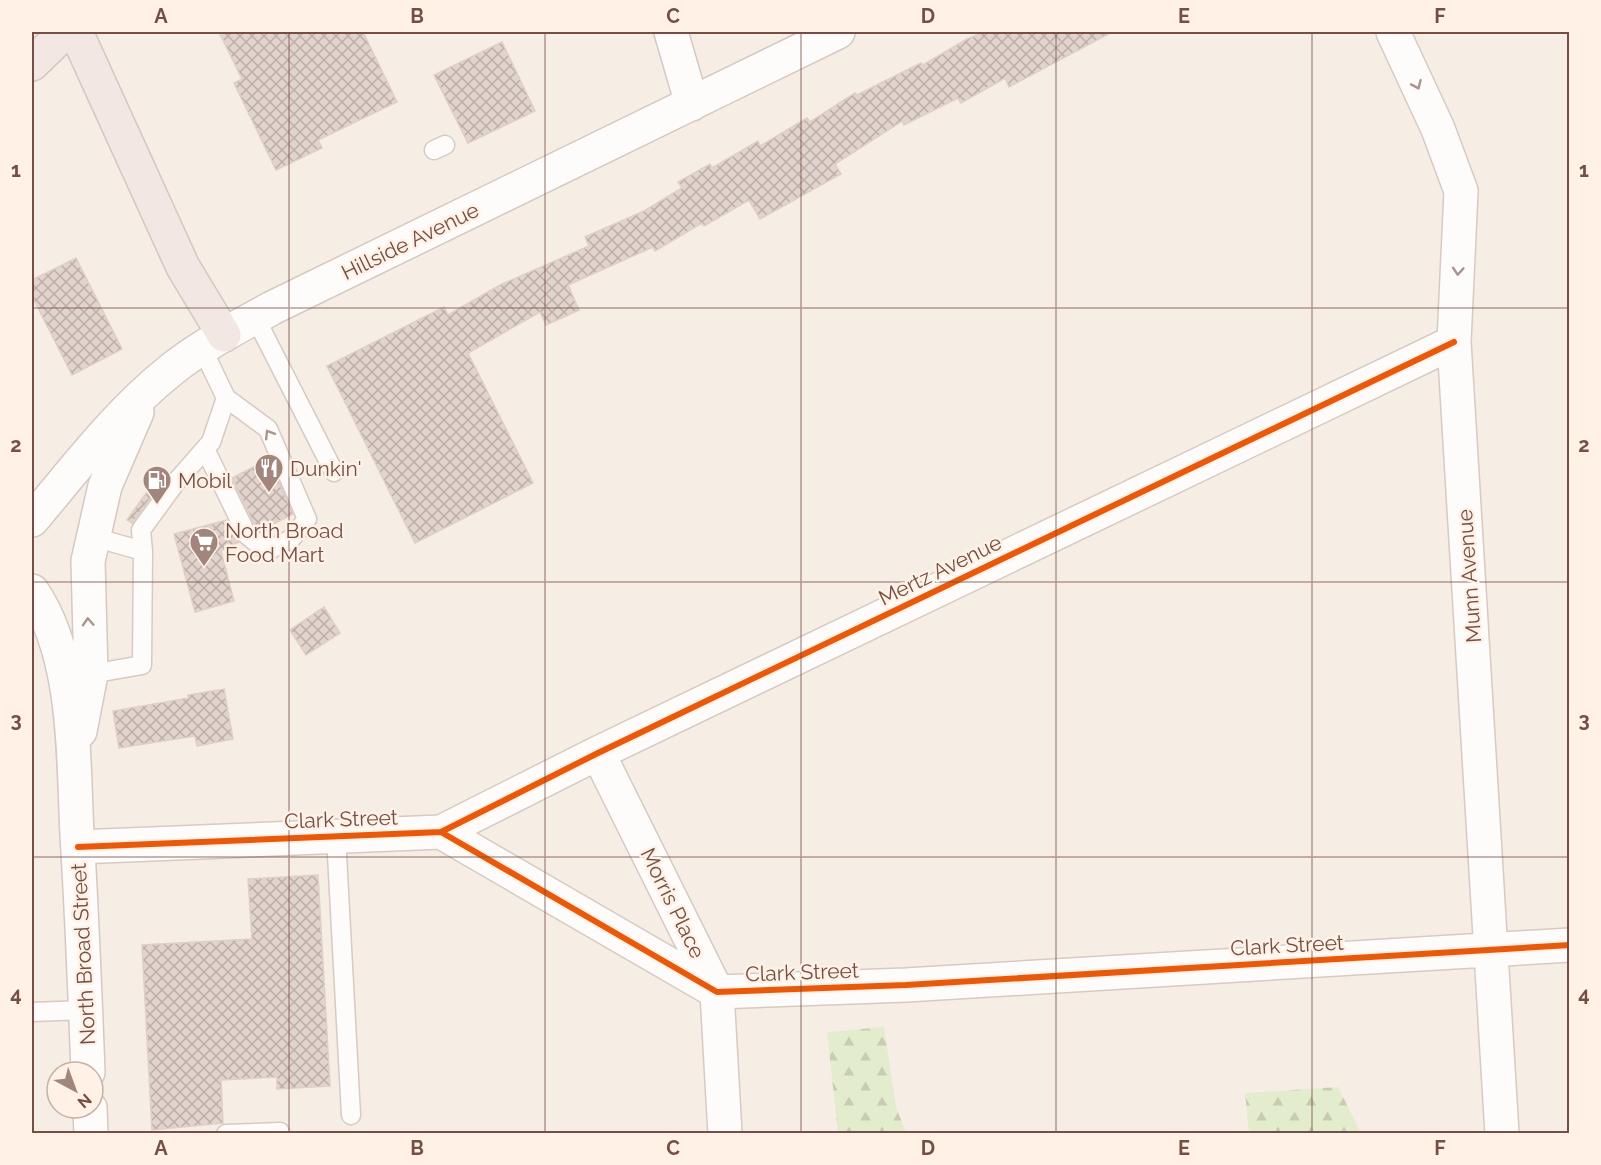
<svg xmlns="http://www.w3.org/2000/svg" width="1601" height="1165" viewBox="0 0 1601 1165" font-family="Raleway,sans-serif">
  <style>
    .forest { fill: url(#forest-firs) }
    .building { fill: url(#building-cross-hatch); stroke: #dfcfc7; stroke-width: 1.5 }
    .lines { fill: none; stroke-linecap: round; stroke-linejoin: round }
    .service-casing { stroke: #d7cac3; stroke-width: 21 }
    .minor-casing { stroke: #d7cac3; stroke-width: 36 }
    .secondary-casing { stroke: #d6c8c2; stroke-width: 36 }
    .trunk-casing { stroke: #d5c8c2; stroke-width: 36 }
    .service { stroke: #fefcfb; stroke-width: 18 }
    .minor { stroke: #fefcfb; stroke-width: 33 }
    .secondary { stroke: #fefcfb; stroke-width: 33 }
    .trunk { stroke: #f2e7e2; stroke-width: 33 }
    .cycleway-casing { stroke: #fff1e5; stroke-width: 10 }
    .cycleway { stroke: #e8590c; stroke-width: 6 }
    .oneway { stroke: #ab948e }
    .grid { fill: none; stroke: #744f45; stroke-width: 1.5; stroke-opacity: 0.55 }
    .labels { text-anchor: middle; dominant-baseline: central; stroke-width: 5; stroke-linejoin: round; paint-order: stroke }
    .street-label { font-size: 21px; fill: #744f45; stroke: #fff1e5 }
    .poi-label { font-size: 21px; fill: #744f45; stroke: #fff1e5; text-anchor: start }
    .neatline { fill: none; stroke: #744f45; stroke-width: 2 }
    .grid-label { font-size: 20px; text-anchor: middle; font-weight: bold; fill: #744f45 }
  </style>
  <defs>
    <pattern id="forest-firs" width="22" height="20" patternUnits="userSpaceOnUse" patternTransform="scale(1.5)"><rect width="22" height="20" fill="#e4ecce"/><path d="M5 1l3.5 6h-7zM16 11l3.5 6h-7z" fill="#c7ccb2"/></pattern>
    <pattern id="building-cross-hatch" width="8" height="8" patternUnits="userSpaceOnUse" patternTransform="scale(1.5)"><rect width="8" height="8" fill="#e2d4cd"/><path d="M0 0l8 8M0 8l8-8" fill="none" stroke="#bcaea8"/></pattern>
  </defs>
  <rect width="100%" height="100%" fill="#f6ede5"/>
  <!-- forest -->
  <path class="forest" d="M884,1027L896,1107L906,1133H838L827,1032Z
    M1338,1087L1361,1133H1249L1245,1093Z"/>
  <!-- building -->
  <path class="building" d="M219,32H363L397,102L318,140L322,148L276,170L234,83L242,79Z
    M985,32H1112L1009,87L1005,78L961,103L958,98L904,125L902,121L835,164L841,174L760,219L749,200L704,226L702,223L655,251L653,247L568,285L579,310L546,325L540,312L468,353L533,483L415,543L327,366L444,307L448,315L500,285L589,246L585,237L644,211L682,188L678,182L710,164L712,168L758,141L760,146L807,118L810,122L855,93L857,95L921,63L923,65L967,39Z
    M502,42L535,111L468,143L434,75Z
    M76,258L122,349L72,375L32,296V280Z
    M269,459L293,514L260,531L256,528L232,478Z
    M161,472L167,476L132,523L127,520Z
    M227,520L239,542L221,551L234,601L195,612L174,534Z
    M324,607L340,633L306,655L290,630Z
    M224,689L233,739L197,746L195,736L119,748L113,711L189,698L188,695Z
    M318,875L330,1086L277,1089V1077L221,1080L223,1123L152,1130L142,945L252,939L248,879Z"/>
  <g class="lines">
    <!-- service casing -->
    <g class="service-casing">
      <path id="service" d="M434,150L445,145
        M255,317L334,472
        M205,449L247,535L267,551L291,539L307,519L268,429L226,398
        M143,551L141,530L176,482L211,442L226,398L202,348
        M91,674L142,665L143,551L93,537
        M336,836L351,1115
        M32,1012L86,1010
        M226,1134L280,1132"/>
    </g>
    <!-- minor casing -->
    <g class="minor-casing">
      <path id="minor" d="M1393,32L1438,129L1461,191L1454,342L1502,1134
        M598,753L717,992L725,1134
        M441,832L598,753L1454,342
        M78,847L441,832L717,992L906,985L1570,945"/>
    </g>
    <!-- secondary casing -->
    <g class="secondary-casing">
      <path id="secondary" d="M671,32L692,104
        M32,520C76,468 117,413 171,370C202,345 238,327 272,308L838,32
        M32,591C77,656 73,758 77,835C82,914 85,993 88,1072
        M80,731L91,674L88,561L105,486L137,412
        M90,1108L91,1134"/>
    </g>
    <!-- trunk casing -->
    <g class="trunk-casing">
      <path id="trunk" d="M76,32L183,267L224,335
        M32,64L65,32"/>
    </g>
    <!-- service -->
    <use href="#service" class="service"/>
    <!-- minor -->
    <use href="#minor" class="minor"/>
    <!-- secondary -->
    <use href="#secondary" class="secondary"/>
    <!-- trunk -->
    <use href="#trunk" class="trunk"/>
    <!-- cycleway casing -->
    <g class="cycleway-casing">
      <path id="cycleway" d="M441,832L598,753L1454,342
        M78,847L441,832L717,992L906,985L1570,945"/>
    </g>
    <!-- cycleway -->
    <use href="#cycleway" class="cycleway"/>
  </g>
  <!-- one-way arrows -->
  <defs><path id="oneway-chevron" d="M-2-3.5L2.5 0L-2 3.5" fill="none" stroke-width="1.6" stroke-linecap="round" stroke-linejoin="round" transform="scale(1.5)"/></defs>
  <g class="oneway">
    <use href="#oneway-chevron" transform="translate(1417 85) rotate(66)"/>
    <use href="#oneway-chevron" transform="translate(1458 271) rotate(94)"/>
    <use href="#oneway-chevron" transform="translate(269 434) rotate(-122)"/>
    <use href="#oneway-chevron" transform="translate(88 622) rotate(-93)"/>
  </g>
  <!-- grid -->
  <path class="grid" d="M289,32V1134M545,32V1134M801,32V1134M1056,32V1134M1312,32V1134M32,308H1570M32,582H1570M32,857H1570"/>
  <!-- icons -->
  <defs>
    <g id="restaurant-pin" transform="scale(1.5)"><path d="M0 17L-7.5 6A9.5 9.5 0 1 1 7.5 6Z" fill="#a2867d" stroke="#fff1e5"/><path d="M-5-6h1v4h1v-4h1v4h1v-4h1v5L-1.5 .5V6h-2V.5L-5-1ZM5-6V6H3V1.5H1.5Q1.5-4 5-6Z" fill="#fff"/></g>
    <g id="fuel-pin" transform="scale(1.5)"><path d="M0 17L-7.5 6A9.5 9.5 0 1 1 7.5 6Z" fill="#a2867d" stroke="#fff1e5"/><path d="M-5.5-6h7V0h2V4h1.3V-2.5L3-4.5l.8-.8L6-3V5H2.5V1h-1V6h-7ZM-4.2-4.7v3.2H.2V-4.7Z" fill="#fff"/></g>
    <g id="supermarket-pin" transform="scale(1.5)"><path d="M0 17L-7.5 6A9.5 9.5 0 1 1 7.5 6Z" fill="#a2867d" stroke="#fff1e5"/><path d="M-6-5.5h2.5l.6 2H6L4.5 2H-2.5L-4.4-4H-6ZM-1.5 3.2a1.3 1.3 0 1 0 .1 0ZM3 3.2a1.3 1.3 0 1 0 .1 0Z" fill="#fff"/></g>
  </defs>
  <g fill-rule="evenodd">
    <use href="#restaurant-pin" x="269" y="468"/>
    <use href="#fuel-pin" x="157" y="480"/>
    <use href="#supermarket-pin" x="204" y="542"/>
  </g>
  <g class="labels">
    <!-- street labels -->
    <g class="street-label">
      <text transform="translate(410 241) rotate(-26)">Hillside Avenue</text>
      <text transform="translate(940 570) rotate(-26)">Mertz Avenue</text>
      <text transform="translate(1469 576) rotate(-94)">Munn Avenue</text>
      <text transform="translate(341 819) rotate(-2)">Clark Street</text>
      <text transform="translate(673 903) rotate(64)">Morris Place</text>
      <text transform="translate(1287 945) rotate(-3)">Clark Street</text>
      <text transform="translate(83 954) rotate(-93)">North Broad Street</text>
      <text transform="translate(802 972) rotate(-2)">Clark Street</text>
    </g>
    <!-- poi labels -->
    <g class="poi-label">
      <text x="290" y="468">Dunkin'</text>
      <text x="178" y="480">Mobil</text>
      <text x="225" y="530">North Broad<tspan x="225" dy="24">Food Mart</tspan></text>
    </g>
  </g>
  <!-- border -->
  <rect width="1601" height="1165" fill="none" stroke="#fff1e5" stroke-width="66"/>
  <!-- north arrow -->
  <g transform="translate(75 1090) rotate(139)"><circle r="28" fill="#fff1e5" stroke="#c7b0a5" stroke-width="1.5"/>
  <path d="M0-4.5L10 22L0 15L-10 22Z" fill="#a2867d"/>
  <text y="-9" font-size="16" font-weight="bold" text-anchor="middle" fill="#744f45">N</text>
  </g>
  <rect x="33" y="33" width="1535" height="1099" class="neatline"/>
  <g class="grid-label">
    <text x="161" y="23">A</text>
    <text x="417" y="23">B</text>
    <text x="673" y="23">C</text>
    <text x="928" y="23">D</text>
    <text x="1184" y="23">E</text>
    <text x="1440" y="23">F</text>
    <text x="16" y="177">1</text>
    <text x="1584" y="177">1</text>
    <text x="16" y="452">2</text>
    <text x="1584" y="452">2</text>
    <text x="16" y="727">3</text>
    <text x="1584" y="727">3</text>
    <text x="16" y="1001">4</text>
    <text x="1584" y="1001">4</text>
    <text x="161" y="1155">A</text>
    <text x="417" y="1155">B</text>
    <text x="673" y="1155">C</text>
    <text x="928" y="1155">D</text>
    <text x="1184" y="1155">E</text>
    <text x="1440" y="1155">F</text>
  </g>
</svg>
